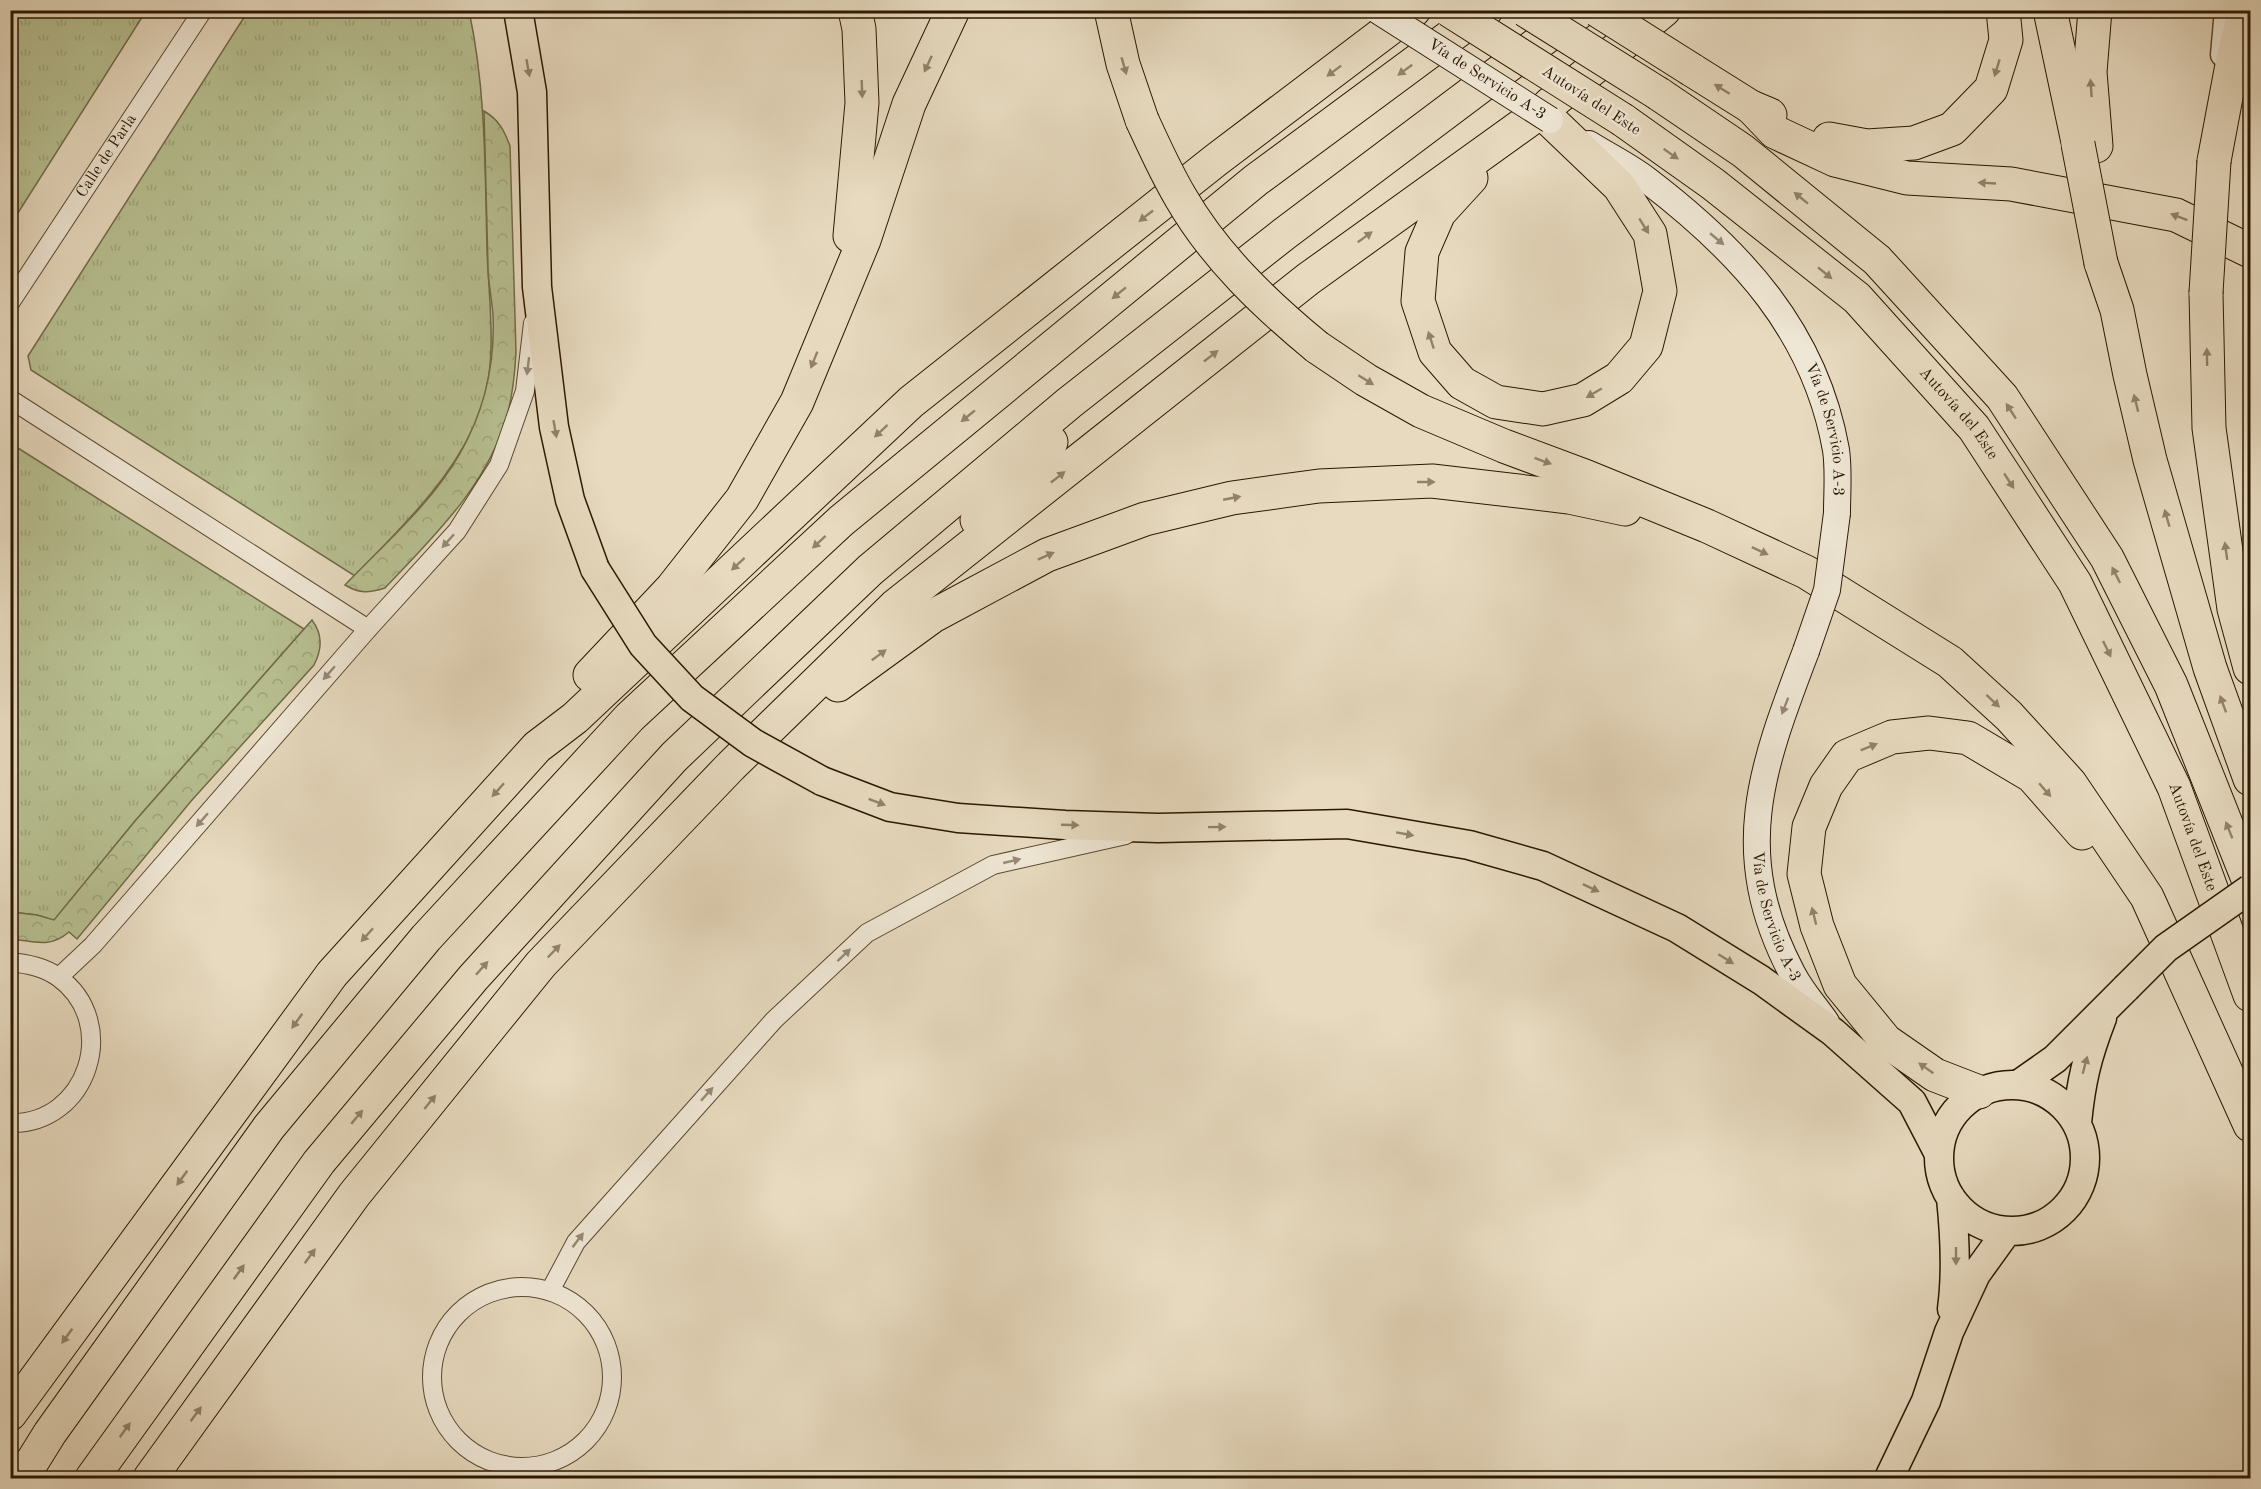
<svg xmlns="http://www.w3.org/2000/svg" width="2261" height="1489" viewBox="0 0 2261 1489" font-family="'Old Standard TT',serif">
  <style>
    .grass { fill: url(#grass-tufts); stroke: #716b48; stroke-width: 1.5 }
    .park { fill: url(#park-crowns); stroke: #716b48; stroke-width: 1.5 }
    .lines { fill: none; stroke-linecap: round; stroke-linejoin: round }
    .minor-casing { stroke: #5a4830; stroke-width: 20 }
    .tertiary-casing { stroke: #5a4830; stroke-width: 25 }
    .secondary-casing { stroke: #2b1700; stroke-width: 28 }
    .primary-casing { stroke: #2b1700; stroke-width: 31 }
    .motorway-casing { stroke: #2b1700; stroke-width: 35 }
    .minor { stroke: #efe7d5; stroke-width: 18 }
    .tertiary { stroke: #efe7d5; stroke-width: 22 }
    .secondary { stroke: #efe7d5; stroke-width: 26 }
    .primary { stroke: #e7dabf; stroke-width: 28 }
    .motorway { stroke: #e7dabf; stroke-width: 33 }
    .secondary-bridge-casing { stroke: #2b1700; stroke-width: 28; stroke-linecap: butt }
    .primary-bridge-casing { stroke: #2b1700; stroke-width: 31; stroke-linecap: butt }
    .motorway-bridge-casing { stroke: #2b1700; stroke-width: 35; stroke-linecap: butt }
    .secondary-bridge { stroke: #efe7d5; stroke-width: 26 }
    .primary-bridge { stroke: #e7dabf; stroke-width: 28 }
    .motorway-bridge { stroke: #e7dabf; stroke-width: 33 }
    .oneway { fill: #928269 }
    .oneway2 { fill: #978975 }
    .labels { text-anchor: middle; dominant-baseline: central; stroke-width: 5; stroke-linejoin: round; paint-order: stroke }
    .street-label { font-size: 16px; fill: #2b1700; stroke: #efe7d5 }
  </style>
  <defs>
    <pattern id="grass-tufts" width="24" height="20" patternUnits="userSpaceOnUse" patternTransform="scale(1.5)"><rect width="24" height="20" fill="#b7bf91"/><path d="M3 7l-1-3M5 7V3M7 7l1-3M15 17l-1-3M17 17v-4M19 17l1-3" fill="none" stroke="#9ea37b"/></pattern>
    <pattern id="park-crowns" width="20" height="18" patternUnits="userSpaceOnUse" patternTransform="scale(1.5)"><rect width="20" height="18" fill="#b7bf91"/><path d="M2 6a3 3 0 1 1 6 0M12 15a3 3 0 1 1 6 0" fill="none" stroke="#9ea37b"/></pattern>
  </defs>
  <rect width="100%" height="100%" fill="#e7dabf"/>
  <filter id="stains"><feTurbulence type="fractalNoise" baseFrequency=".00333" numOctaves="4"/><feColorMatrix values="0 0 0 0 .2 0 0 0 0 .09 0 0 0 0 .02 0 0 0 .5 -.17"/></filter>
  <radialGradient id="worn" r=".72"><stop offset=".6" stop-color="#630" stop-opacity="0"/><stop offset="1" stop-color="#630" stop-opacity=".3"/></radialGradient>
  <!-- grass -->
  <path class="grass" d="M11,10L146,11L11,224L10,11Z
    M248,11H469C486,89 485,169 487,250C489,311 501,370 473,428C446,486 398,530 355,576L31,370L28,356Z
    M10,443L304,629L135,821L54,921L37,915L11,912Z"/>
  <!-- park -->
  <path class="park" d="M484,111C499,120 504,130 510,146L516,352C515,372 513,392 508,412C490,483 434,536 385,588C369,593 360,594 345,585C384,544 430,505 459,455C484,412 495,365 493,316C492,299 488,282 488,266C487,214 485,162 484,111Z
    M312,620C323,635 322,649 314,665L192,800L77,939L69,932C49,949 34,941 11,939V912L37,915L54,920L135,821Z"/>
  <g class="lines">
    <!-- minor casing -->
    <g class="minor-casing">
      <g id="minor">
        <path id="s1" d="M10,303L203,10"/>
        <path d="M10,399L368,629"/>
        <path d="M10,962C28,964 44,967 58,977C121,1022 88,1125 10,1123"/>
        <path d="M59,977L93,945L368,629L457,531L499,465L525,391L533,323"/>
        <circle cx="522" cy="1377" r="90"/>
        <path d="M550,1291L576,1242L774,1020L867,933L993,865L1126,835"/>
      </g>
    </g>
    <!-- tertiary casing -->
    <g class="tertiary-casing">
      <path id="tertiary" d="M2222,55L2226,10"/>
    </g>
    <!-- secondary casing -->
    <g class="secondary-casing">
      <g id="secondary">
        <path id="s2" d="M1589,144C1608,156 1629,166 1647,180C1740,251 1815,331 1836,450C1839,470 1837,493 1837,513"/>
        <path id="s3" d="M1806,651C1761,769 1729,853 1792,973C1801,991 1815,1006 1826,1022"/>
      </g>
    </g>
    <!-- primary casing -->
    <g class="primary-casing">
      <path id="primary" d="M518,10L532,92L537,287L554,427L570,500L595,569
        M822,781L890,807L958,818L1065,825L1158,828L1347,824L1469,845L1543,866L1677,928L1761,980L1833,1032L1912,1102L1939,1154
        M2018,1085L2055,1059L2126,988
        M1939 1158a73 73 0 1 1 146 0a73 73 0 1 1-146 0Z
        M2077,1123C2081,1081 2087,1057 2102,1018
        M1951,1198C1955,1236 1957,1272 1952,1309
        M1889,1478L1926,1401L1949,1332L1976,1274L2007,1231"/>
    </g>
    <!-- motorway casing -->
    <g class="motorway-casing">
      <g id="motorway">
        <path d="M1111,10L1123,64L1142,120"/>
        <path d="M2050,10L2078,142"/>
        <path d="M2095,10L2090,72L2096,146"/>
        <path d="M1692,70L1751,107L1770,115"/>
        <path d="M1659,94L1743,151L1877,260L2002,397L2107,558L2171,685L2250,884"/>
        <path d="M1550,104L1664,10"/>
        <path d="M1751,107L1775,132L1835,160L1907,178L2011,184L2176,215L2250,251"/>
        <path id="s4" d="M1623,120L1713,184L1857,298L1974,428L2075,583L2174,787L2250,995"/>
        <path d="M1829,139L1867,146L1914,143L1952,129L1991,89L2006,40L2003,10"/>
        <path d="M2214,161L2235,49L2246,10"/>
        <path d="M1471,178L1439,213L1422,252L1418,301L1435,352L1462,383L1496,402L1543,409L1583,400L1619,378L1646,346L1660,291L1650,234L1619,186L1550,120"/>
        <path d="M850,236L862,103L859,29L855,10"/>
        <path d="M2101,263L2117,310L2130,375L2150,460L2210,668L2250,779"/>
        <path d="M2206,293L2209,428L2234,609L2250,668"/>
        <path d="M1317,347L1366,380L1421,411L1504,446L1587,477L1707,526L1806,572L1950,662L2009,716L2070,783L2147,897L2250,1125"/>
        <path d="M977,520L1051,442"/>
        <path d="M590,675L672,588L742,499L797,402L864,240L909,104L953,10"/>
        <path d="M838,685L933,616L1047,555L1145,519L1232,498L1319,486L1432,481L1569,497L1625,509"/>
        <path d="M1979,1092L1935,1075L1886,1041L1840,985L1817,926L1804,874L1809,827L1826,786L1847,756L1892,737L1929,733L1968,738L2032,776L2082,833"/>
        <path d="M10,1414L332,974L537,747L575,718L911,402L1216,160L1414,10"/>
        <path d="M22,1478L50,1433L269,1127L426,938L630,717L841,521L1256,180L1486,10"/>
        <path d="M92,1478L319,1162L473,978L674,757L870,570L1069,403L1284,234L1582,10"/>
        <path d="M150,1478L354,1195L541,964L731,766L895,606L1308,279L1550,105"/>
      </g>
    </g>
    <!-- minor -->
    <use href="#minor" class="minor"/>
    <!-- tertiary -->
    <use href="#tertiary" class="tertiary"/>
    <!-- secondary -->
    <use href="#secondary" class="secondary"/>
    <!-- primary -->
    <use href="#primary" class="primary"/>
    <!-- motorway -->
    <use href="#motorway" class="motorway"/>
    <!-- secondary-bridge casing -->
    <g class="secondary-bridge-casing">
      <g id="secondary-bridge">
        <path id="s5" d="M1377,10L1550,120"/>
        <path d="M1806,651L1827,590L1837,513"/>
      </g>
    </g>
    <!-- primary-bridge casing -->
    <g class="primary-bridge-casing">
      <path id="primary-bridge" d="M595,569L643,645L692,698L753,743L822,781
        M2126,988L2166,948L2250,889"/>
    </g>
    <!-- motorway-bridge casing -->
    <g class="motorway-bridge-casing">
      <path id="motorway-bridge" d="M1449,10L1623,120
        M1525,10L1659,94
        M1597,10L1692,70
        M1142,120C1154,146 1166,173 1181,198C1215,257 1266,305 1317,347
        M2078,144L2101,263
        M2206,293L2214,161"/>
    </g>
    <!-- secondary-bridge -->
    <use href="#secondary-bridge" class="secondary-bridge"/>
    <!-- primary-bridge -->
    <use href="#primary-bridge" class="primary-bridge"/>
    <!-- motorway-bridge -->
    <use href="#motorway-bridge" class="motorway-bridge"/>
  </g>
  <!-- one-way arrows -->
  <defs><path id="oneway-solid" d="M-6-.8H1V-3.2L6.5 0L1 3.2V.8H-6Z" transform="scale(1.5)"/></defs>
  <g class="oneway">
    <use href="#oneway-solid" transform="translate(928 64) rotate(115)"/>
    <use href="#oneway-solid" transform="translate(1124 66) rotate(74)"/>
    <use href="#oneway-solid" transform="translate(528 68) rotate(80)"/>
    <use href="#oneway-solid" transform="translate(1997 68) rotate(107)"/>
    <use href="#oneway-solid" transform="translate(1405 70) rotate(144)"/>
    <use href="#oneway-solid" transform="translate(1334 71) rotate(143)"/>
    <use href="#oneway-solid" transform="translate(2091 88) rotate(-94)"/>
    <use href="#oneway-solid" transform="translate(862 89) rotate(88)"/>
    <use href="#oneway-solid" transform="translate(1722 89) rotate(-148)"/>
    <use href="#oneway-solid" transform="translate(1671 154) rotate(35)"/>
    <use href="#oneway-solid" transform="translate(1987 183) rotate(-177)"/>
    <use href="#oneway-solid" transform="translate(1801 198) rotate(-141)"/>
    <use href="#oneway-solid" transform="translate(1146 216) rotate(142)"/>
    <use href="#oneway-solid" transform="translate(2179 217) rotate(-159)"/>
    <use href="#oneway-solid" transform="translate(1644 226) rotate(58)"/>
    <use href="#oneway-solid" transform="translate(1365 237) rotate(-36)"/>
    <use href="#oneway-solid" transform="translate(1825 273) rotate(39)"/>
    <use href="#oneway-solid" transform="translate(1119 293) rotate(141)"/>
    <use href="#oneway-solid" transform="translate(1431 340) rotate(-108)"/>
    <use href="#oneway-solid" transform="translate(1211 356) rotate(-38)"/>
    <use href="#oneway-solid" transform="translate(2207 357) rotate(-91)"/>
    <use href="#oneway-solid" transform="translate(814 360) rotate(112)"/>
    <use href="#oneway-solid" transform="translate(1366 380) rotate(32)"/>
    <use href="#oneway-solid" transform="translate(1594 393) rotate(150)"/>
    <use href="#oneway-solid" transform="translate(2136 403) rotate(-104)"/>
    <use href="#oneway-solid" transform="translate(2011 411) rotate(-123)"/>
    <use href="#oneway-solid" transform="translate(968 416) rotate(141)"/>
    <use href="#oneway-solid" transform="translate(555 429) rotate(80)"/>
    <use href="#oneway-solid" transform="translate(881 431) rotate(137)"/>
    <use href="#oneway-solid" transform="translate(1543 461) rotate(20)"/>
    <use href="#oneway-solid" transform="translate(1058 477) rotate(-38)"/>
    <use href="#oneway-solid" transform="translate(2009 481) rotate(57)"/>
    <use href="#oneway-solid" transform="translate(1426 482)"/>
    <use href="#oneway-solid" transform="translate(1232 498) rotate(-11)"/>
    <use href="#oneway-solid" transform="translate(2167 518) rotate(-106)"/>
    <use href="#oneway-solid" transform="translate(819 542) rotate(137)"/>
    <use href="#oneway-solid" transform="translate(1760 551) rotate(25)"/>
    <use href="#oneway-solid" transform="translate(2226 551) rotate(-98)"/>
    <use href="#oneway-solid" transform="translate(1046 556) rotate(-24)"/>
    <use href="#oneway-solid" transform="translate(738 564) rotate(137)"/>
    <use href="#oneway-solid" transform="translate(2116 575) rotate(-117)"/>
    <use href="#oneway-solid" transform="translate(2107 649) rotate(64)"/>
    <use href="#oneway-solid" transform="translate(879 655) rotate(-36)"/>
    <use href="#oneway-solid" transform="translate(1993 701) rotate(43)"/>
    <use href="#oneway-solid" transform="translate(2223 704) rotate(-110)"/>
    <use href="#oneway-solid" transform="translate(1869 747) rotate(-22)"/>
    <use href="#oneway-solid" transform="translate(498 790) rotate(132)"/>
    <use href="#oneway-solid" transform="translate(2045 790) rotate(49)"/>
    <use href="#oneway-solid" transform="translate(877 802) rotate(21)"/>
    <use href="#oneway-solid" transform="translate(1070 825) rotate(2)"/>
    <use href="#oneway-solid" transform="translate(1217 827) rotate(-1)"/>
    <use href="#oneway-solid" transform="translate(2229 830) rotate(-112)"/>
    <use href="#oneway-solid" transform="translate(1405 834) rotate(10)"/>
    <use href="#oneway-solid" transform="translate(1591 888) rotate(25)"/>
    <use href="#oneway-solid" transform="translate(1814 916) rotate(-104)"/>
    <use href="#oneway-solid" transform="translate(367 935) rotate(132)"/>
    <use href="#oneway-solid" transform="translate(554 951) rotate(-46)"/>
    <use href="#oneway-solid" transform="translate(1726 959) rotate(32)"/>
    <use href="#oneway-solid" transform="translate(482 968) rotate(-48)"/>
    <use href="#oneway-solid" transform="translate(297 1021) rotate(126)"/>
    <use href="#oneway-solid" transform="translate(2085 1065) rotate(-75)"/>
    <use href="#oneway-solid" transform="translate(1926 1068) rotate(-145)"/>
    <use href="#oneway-solid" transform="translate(430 1102) rotate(-51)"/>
    <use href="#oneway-solid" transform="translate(357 1117) rotate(-50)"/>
    <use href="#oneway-solid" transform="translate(182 1178) rotate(126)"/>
    <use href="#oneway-solid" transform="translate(310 1256) rotate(-54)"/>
    <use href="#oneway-solid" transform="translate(1956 1256) rotate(90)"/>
    <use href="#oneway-solid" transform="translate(239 1272) rotate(-54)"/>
    <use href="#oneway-solid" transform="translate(67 1336) rotate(126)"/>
    <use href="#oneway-solid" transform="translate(196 1414) rotate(-54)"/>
    <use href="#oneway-solid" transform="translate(125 1430) rotate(-54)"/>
  </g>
  <g class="oneway2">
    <use href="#oneway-solid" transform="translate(1717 239) rotate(40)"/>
    <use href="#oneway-solid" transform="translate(528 366) rotate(97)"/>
    <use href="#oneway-solid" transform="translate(448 541) rotate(132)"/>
    <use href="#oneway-solid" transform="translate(329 673) rotate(131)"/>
    <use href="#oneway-solid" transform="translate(1785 706) rotate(111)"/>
    <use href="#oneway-solid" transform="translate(202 820) rotate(131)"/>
    <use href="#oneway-solid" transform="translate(1012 861) rotate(-13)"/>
    <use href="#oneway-solid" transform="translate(844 955) rotate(-43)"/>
    <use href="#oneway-solid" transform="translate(707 1094) rotate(-48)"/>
    <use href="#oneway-solid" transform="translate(578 1240) rotate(-53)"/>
  </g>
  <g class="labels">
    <!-- street labels -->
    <g class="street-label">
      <text stroke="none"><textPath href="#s5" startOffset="130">Vía de Servicio A-3</textPath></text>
      <text transform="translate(1591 101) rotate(33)">Autovía del Este</text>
      <text stroke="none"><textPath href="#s1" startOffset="176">Calle de Parla</textPath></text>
      <text stroke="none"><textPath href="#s4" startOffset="448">Autovía del Este</textPath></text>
      <text stroke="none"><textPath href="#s2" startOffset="384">Vía de Servicio A-3</textPath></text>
      <text stroke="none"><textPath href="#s4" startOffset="934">Autovía del Este</textPath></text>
      <text stroke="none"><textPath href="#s3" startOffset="276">Vía de Servicio A-3</textPath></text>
    </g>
  </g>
  <!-- margin -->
  <rect width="2261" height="1489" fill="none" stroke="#e7dabf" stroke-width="36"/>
  <rect x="12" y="12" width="2237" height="1465" fill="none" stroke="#2b1700" stroke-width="3"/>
  <rect x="18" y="18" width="2225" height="1453" fill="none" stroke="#2b1700" stroke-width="1.5"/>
  <rect width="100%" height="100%" filter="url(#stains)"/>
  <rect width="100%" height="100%" fill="url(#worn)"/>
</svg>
